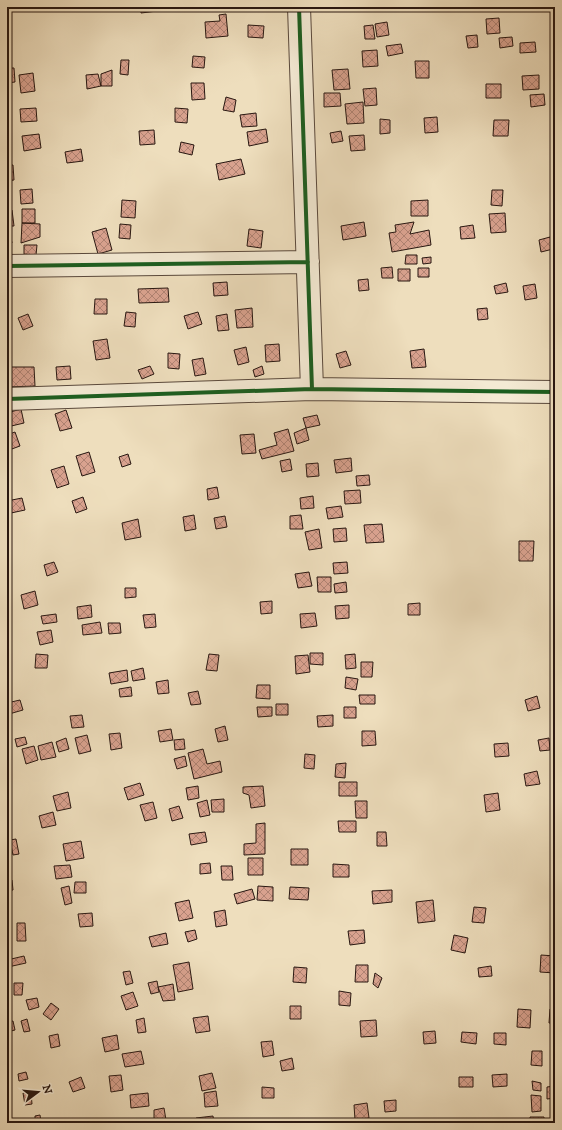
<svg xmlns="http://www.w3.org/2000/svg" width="562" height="1130" viewBox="0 0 562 1130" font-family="'IM FELL DW Pica',serif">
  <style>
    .building { fill: url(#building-cross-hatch); stroke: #281711 }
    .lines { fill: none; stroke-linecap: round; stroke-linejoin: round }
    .minor-casing { stroke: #5a493c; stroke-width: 24 }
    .minor { stroke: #f4ead4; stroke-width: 22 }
    .cycleway-casing { stroke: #f4ead4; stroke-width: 6 }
    .cycleway { stroke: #1b5e20; stroke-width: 4 }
  </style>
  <defs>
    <pattern id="building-cross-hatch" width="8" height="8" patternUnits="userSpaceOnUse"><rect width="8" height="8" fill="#d9a28f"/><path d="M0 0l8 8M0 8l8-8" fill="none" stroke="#b08373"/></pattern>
  </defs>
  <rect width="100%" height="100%" fill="#eedebd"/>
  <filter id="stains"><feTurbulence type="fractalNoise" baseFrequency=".005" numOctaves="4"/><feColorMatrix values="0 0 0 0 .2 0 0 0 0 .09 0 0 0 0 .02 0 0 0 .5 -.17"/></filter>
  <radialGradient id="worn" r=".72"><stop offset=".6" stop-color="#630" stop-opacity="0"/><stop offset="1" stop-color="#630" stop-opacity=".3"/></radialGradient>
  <!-- building -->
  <path class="building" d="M141,7H157V11L141,13Z
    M226,14L228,36L206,38L205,22L220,21L219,15Z
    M499,18L500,33L487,34L486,19Z
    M387,22L389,35L377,37L375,24Z
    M248,25L264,26L263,38L248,37Z
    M373,25L375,39H365L364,26Z
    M477,35L478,47L468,48L466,36Z
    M512,37L513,46L500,48L499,38Z
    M535,42L536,52L520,53V43Z
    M401,44L403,53L388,56L386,46Z
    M377,50L378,66L363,67L362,51Z
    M193,56L205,57L204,68L192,67Z
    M121,60H129L128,75L120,74Z
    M415,61H429V78H416Z
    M7,68H14L15,82L7,83Z
    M348,69L350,89L334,90L332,70Z
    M112,70V86H101V74Z
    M33,73L35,91L21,93L19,75Z
    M98,74L101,86L87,89L86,75Z
    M539,75V89L523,90L522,76Z
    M191,83H204L205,99L192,100Z
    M486,84H501V98H486Z
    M376,88L377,105L365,106L363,89Z
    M324,93H340L341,106L324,107Z
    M544,94L545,105L531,107L530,95Z
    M226,97L236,100L234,112L223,110Z
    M363,102L364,123L347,124L345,104Z
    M36,108L37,121L21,122L20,109Z
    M175,108L188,109L187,123L175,122Z
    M256,113L257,126L242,127L240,115Z
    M437,117L438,132L425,133L424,118Z
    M380,119L390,120V133L380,134Z
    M494,120H509L508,136H493Z
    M266,129L268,142L249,146L247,132Z
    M154,130L155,144L140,145L139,131Z
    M341,131L343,141L332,143L330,133Z
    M39,134L41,148L24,151L22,136Z
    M364,135L365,150L351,151L349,136Z
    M181,142L194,145L192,155L179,152Z
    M81,149L83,161L67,163L65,152Z
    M241,159L245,174L219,180L216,164Z
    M7,165H13L14,180L7,181Z
    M32,189L33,203L21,204L20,190Z
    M492,190H503L502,206L491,205Z
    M122,200L136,201L135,218L121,217Z
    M428,200V216H411V201Z
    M22,209H35V223H22Z
    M7,210H12L14,226H7Z
    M505,213L506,232L491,233L489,214Z
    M364,222L366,236L343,240L341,226Z
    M414,222L410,234L429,230L431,245L392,252L389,233L396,232L395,225Z
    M22,223L40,224V237L21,243Z
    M120,224L131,225L130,239L119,238Z
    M473,225L475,238L461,239L460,227Z
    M106,228L112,250L98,254L92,232Z
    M9,229L12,243L7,245V230Z
    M249,229L263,231L261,248L247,246Z
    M550,237L553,249L541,252L539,240Z
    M24,245H37L36,255L24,254Z
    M406,255H417V264H405Z
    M431,257V263L423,264L422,258Z
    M392,267L393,278H382L381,268Z
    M418,268H429V277H418Z
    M398,269H410V281H398Z
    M368,279L369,290L359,291L358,280Z
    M227,282L228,295L214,296L213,283Z
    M506,283L508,292L496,294L494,286Z
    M535,284L537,298L525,300L523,286Z
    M168,288L169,302L139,303L138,289Z
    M95,299H107V314H94Z
    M252,308L253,327L237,328L235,310Z
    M487,308L488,319L478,320L477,309Z
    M126,312L136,313L135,327L124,326Z
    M198,312L202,324L188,329L184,316Z
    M28,314L33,326L23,330L18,318Z
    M227,314L229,330L218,331L216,316Z
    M107,339L110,358L96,360L93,341Z
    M279,344L280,361L266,362L265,345Z
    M246,347L249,362L238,365L234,350Z
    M424,349L426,367L412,368L410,351Z
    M346,351L351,365L340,368L336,354Z
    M168,353L180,354L179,369L168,368Z
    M203,358L206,374L195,376L192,360Z
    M70,366L71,379L57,380L56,367Z
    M150,366L154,374L142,379L138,370Z
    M262,366L264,374L255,377L253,370Z
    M7,367H34L35,386L7,387Z
    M21,409L24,423L7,427V413Z
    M66,410L72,428L60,431L55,414Z
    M317,415L320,425L306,428L303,418Z
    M306,428L309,440L297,444L294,433Z
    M288,429L294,451L262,459L259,450L277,445L274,433Z
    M15,432L20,446L9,450L7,435Z
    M254,434L256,453L242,454L240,435Z
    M89,452L95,472L82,476L76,456Z
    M128,454L131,464L122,467L119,457Z
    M351,458L352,471L336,473L334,460Z
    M290,459L292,470L282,472L280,461Z
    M318,463L319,476L307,477L306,464Z
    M64,466L69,484L57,488L51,470Z
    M369,475L370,485L357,486L356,476Z
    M217,487L219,498L208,500L207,489Z
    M360,490L361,503L345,504L344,491Z
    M313,496L314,508L301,509L300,498Z
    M83,497L87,509L76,513L72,501Z
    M22,498L25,510L11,513L7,501Z
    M341,506L343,517L328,519L326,508Z
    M194,515L196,529L185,531L183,517Z
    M301,515L303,529H290V516Z
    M225,516L227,527L216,529L214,518Z
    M138,519L141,537L125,540L122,523Z
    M382,524L384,542L366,543L364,525Z
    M346,528L347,541L334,542L333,529Z
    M319,529L322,548L309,550L305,532Z
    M519,541H534L533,561H519Z
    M54,562L58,572L47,576L44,565Z
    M347,562L348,573L334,574L333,563Z
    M309,572L312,586L298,588L295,574Z
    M317,577H331V592H318Z
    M346,582L347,592L335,593L334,584Z
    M125,588H136V597L125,598Z
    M35,591L38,605L24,609L21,595Z
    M272,601V613L261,614L260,602Z
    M420,603V615H408V604Z
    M91,605L92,617L78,619L77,607Z
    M349,605V618L336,619L335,606Z
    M315,613L317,626L301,628L300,614Z
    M56,614L57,622L43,624L41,616Z
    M155,614L156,627L145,628L143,615Z
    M100,622L102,633L83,635L82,625Z
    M108,623H120L121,633L109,634Z
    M51,630L53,642L40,645L37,632Z
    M310,653H323V665L310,664Z
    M36,654L48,655L47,668H35Z
    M209,654L219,655L217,671L206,670Z
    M355,654L356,668L346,669L345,655Z
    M308,655L310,672L296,674L295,656Z
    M7,659H10L11,670L7,671Z
    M361,662H373L372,677H361Z
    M143,668L145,679L133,681L131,671Z
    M127,670L128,681L111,684L109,673Z
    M346,677L358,679L356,690L345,688Z
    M168,680L169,693L158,694L156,682Z
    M257,685H270V699L256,698Z
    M131,687L132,696L120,697L119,689Z
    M198,691L201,704L191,705L188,693Z
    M359,695H375V704H360Z
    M537,696L540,708L528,711L525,700Z
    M20,700L23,710L9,714L7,703Z
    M276,704H288V715H276Z
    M257,707H272V716L258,717Z
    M344,707H356V718H344Z
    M82,715L84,727L72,728L70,716Z
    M333,715V726L318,727L317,716Z
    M225,726L228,740L218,742L215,729Z
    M171,729L173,740L160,742L158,731Z
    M362,731H375L376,745L362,746Z
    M120,733L122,748L111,750L109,734Z
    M87,735L91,751L79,754L75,738Z
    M25,737L27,744L17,747L15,739Z
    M66,738L69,749L59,752L56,742Z
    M549,738L550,750L540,751L538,740Z
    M184,739L185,749L175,750L174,740Z
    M52,742L56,757L41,760L38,746Z
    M508,743L509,756L495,757L494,744Z
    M34,746L38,760L26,764L22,749Z
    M203,749L207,764L220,761L222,772L194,779L188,753Z
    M305,754L315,755L314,769L304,768Z
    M185,756L187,766L177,769L174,759Z
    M346,763L345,778L335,777L336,764Z
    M537,771L540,784L526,786L524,774Z
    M339,782H357V796H339Z
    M140,783L144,795L128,800L124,788Z
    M198,786L199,798L188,800L186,788Z
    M263,786L265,806L251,808L249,795L243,793V787Z
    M68,792L71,808L57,811L53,796Z
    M498,793L500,810L486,812L484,795Z
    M224,799V812H212L211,800Z
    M207,800L210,815L200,817L197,803Z
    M355,801H367V818H356Z
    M153,802L157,818L145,821L140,805Z
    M179,806L183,818L172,821L169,809Z
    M53,812L56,825L42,828L39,816Z
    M338,821H356V832H339Z
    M265,823V854L244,855V844L256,843V824Z
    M205,832L207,842L191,845L189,834Z
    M377,832H386L387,846H377Z
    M16,839L19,854L13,855L10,840Z
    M81,841L84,858L66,861L63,844Z
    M291,849H308V865H291Z
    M248,858H263V875H248Z
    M210,863L211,873L200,874V864Z
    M333,864L349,865V877H333Z
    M70,865L72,877L56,879L54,866Z
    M221,866H232L233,880H222Z
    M12,880L13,890L7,891V881Z
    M75,882H86V893H74Z
    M69,886L72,903L65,905L61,888Z
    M258,886L273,887V901L257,900Z
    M290,887L309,888L308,900L289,899Z
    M252,889L255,899L237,904L234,894Z
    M392,890V902L373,904L372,891Z
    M189,900L193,918L179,921L175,903Z
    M433,900L435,921L418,923L416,902Z
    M474,907L486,908L484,923L472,922Z
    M225,910L227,925L216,927L214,912Z
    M92,913L93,926L80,927L78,914Z
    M8,922L11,933L7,935V923Z
    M17,923H25L26,941H17Z
    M195,930L197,939L188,942L185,932Z
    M364,930L365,943L350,945L348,931Z
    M166,933L168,944L152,947L149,937Z
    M454,935L468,938L465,953L451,950Z
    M541,955L555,956V973L540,972Z
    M24,956L26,963L8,967L7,960Z
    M189,962L193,989L178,992L173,965Z
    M356,965H368V982H355Z
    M491,966L492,976L479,977L478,968Z
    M294,967L307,968L306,983L293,982Z
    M130,971L133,983L126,985L123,972Z
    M375,973L382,978L378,988L373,984Z
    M157,981L159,992L151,994L148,983Z
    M14,983H23L22,995H14Z
    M173,984L175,1000L163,1001L158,987Z
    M339,991L351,993L350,1006L339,1005Z
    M133,992L138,1006L126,1010L121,996Z
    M37,998L39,1007L29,1010L26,1000Z
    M51,1003L59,1009L51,1020L43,1014Z
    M290,1006H301V1019H290Z
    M518,1009L531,1010L530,1028L517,1027Z
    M550,1009H555V1023H549Z
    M208,1016L210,1031L196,1033L193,1018Z
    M144,1018L146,1032L138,1033L136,1020Z
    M27,1019L30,1031L24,1032L21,1021Z
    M376,1020L377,1036L361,1037L360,1021Z
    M13,1021L15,1030L7,1032V1022Z
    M435,1031L436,1043L424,1044L423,1032Z
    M462,1032L477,1033L476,1044L461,1042Z
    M494,1033H506V1045L494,1044Z
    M58,1034L60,1046L51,1048L49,1036Z
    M117,1035L119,1049L105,1052L102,1038Z
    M272,1041L274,1055L263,1057L261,1042Z
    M141,1051L144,1064L125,1067L122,1054Z
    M532,1051H542V1066L531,1065Z
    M292,1058L294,1069L282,1071L280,1061Z
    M26,1072L28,1079L19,1081L18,1074Z
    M212,1073L216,1088L202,1091L199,1076Z
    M507,1074V1086L493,1087L492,1075Z
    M121,1075L123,1090L111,1092L109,1076Z
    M81,1077L85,1088L73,1092L69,1082Z
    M459,1077H473V1087H459Z
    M532,1081L541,1083V1091L533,1090Z
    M555,1086V1098L547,1099V1087Z
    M262,1087L274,1088V1098H262Z
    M216,1091L218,1106L205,1107L204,1093Z
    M23,1093H31L32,1104L25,1105Z
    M148,1093L149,1106L131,1108L130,1095Z
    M531,1095L541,1096V1111L532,1112Z
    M396,1100V1111L385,1112L384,1101Z
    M367,1103L369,1118L355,1120L354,1105Z
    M164,1108L166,1120H154V1110Z
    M40,1115L41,1122L35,1123V1116Z
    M213,1116L214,1123H197L196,1118Z
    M530,1117H544V1123H530Z"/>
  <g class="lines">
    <!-- minor casing -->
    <g class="minor-casing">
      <path id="minor" d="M299,7L312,389L555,392
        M7,266L308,262
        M7,399L312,389"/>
    </g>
    <!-- minor -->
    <use href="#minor" class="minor"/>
    <!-- cycleway casing -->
    <g class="cycleway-casing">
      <path id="cycleway" d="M299,7L312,389L555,392
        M7,266L308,262
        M7,399L312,389"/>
    </g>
    <!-- cycleway -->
    <use href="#cycleway" class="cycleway"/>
  </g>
  <!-- margin -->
  <rect width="562" height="1130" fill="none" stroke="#eedebd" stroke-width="24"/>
  <rect x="8" y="8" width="546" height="1114" fill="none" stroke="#281711" stroke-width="2"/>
  <rect x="12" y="12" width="538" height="1106" fill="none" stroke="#281711"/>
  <!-- north arrow -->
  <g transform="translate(38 1092) rotate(74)" stroke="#f4ead4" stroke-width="3" paint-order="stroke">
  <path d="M0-3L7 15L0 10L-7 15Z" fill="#281711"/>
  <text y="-6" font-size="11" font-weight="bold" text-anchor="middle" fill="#281711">N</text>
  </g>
  <rect width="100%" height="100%" filter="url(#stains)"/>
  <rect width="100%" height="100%" fill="url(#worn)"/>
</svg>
